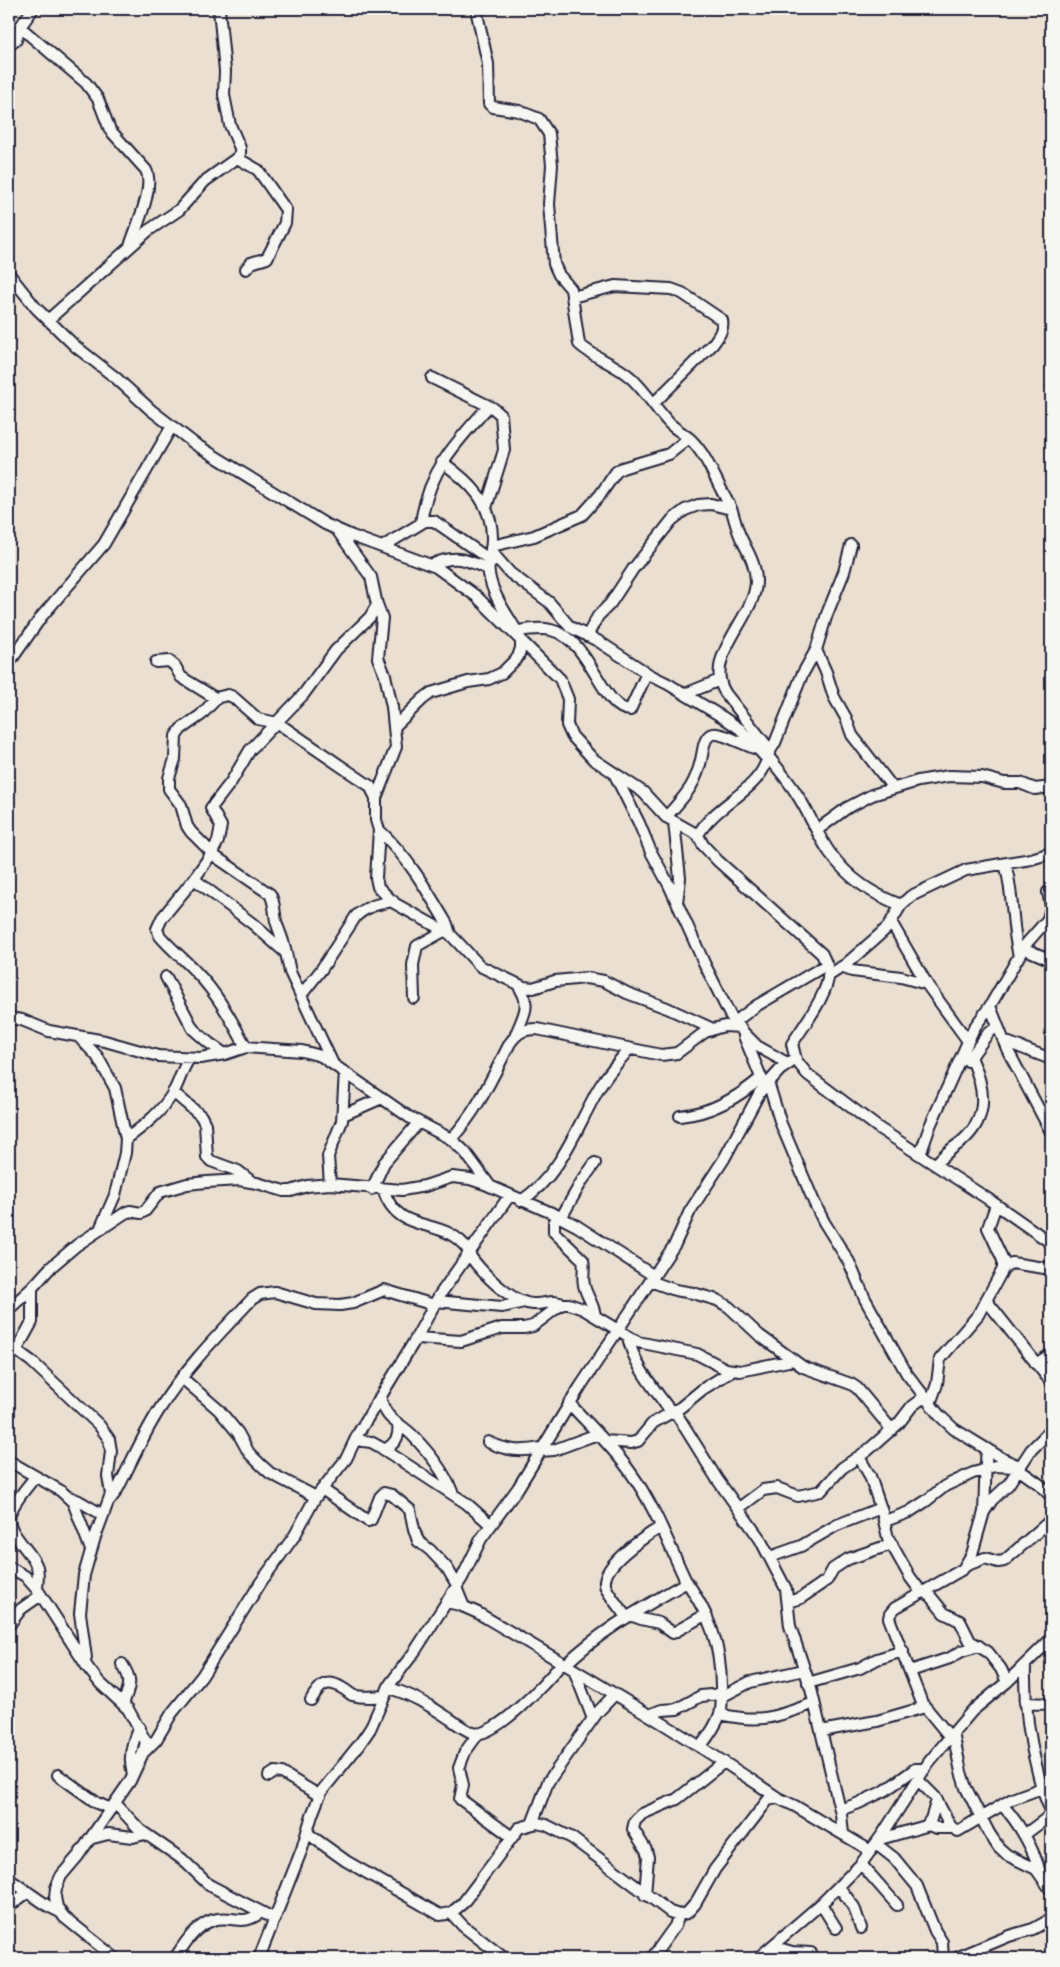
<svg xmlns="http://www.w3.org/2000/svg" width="1060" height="1967" viewBox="0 0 1060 1967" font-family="'Comic Neue',sans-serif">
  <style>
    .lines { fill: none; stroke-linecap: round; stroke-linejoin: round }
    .street-casing { stroke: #22223b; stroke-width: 14 }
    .street { stroke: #f6f6f2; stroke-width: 10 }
  </style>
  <rect width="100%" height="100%" fill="#eadfd0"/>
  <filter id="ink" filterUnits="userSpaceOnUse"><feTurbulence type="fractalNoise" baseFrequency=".02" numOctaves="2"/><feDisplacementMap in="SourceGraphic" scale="10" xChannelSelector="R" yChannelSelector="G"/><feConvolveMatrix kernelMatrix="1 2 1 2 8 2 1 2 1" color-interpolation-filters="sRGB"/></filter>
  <g filter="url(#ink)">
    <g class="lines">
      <!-- street casing -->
      <g class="street-casing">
        <path id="street" d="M476,9L488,64L489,104L493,107L519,111L539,119L549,134L552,165L549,204L554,264L559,275L571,289L579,344C594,358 614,363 630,377C645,390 655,408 669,423C675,429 683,433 690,439C703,451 712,471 720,487C724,495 729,503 732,511C735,520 737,531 742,540C749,554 756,565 756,582C755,618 701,658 726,694L767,746C767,752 768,759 765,765C754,792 713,807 698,835L703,845L718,861L822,954C824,959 827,964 828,969C833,988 802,1028 792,1044L796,1060L807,1074L880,1129L988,1199L1051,1243
          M20,27L86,83L98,99L110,130L146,170C155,187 136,227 130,246
          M9,45L16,40L20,27L33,9
          M237,158L258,170L286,210L285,223L267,258L251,263L246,269
          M9,274L36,308L75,346L116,378L151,410L195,444L325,524L352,536L436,567L476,596L560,679L568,699L567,725L572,736L593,759L643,792L666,817L698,835
          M572,297L615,286L671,289L682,293L722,320C724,330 718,337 713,344L654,403
          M48,320L149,230L179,210L205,181L237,158L240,154V148L230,125L224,95L225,71L219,9
          M432,378L493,408L501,415L504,450L486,508
          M442,462C470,482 493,503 492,540C492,551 487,563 489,574C492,594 506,613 516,630
          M421,523C428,472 455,443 489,406
          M492,546L534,536L582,515L600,495L616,472L622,468L669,454L689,438
          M382,547L425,521H434L493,562
          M491,548L496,557L510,573L549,602L570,627L598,641L650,675L668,684L724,718L740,729L767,759
          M431,565C455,554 465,559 488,569
          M513,632C525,630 539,627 551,630C591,639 601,709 630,710L647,673
          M587,636L598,616L610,604L633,569L672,520L685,510L698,505L711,504L731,509
          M816,650L826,672L834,697L846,718L852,735L893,788
          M156,662L169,661L175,666L181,677L215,698L228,695L233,697L258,719L278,723L288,730L370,786L376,798V820L379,830L376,878L378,887L394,903L450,934L480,966L524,987L533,988L555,981L586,978L604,981L627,993L667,1008L713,1029
          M9,663L42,616L104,544L172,426
          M685,694L720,680
          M217,698L201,715L181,729L176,736L175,759L169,778V789L181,805L187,826L191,832L216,857L270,894C275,902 274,912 276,921C279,932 284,941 286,953
          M394,727L423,699L431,693L468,682L489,679L502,673L518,657L521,648V639
          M768,754L775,743L802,675L816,650L827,614L844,572L851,545
          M768,756C777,768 788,780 796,793C809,812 817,835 830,853C849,879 872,894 901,905
          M615,775L639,823L651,852L669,885L705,965L730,1015L744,1033L757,1046L789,1064
          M376,798L396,747L392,707L385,675L378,658L382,618L377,604
          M666,817C688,793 698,782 703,750C704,744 706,735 713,734C721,732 746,746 757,749
          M674,822L680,878L677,903
          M379,830C408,857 427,890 447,924L450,934
          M817,830L847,808L872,795L918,781L949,776L982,777L1004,783H1020L1035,789L1051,787
          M1005,864C1014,894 1011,925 1019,956
          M194,879L253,924L286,953L290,972L333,1064
          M891,922L928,986L968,1041
          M1023,948L1051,960
          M841,967L852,971L901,977L927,984
          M828,976L845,965L877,937L888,927L901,905L911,896L966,870L1031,859L1051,853
          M166,977L193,1029L209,1043L225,1054
          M302,994L321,970L356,916C367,906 378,904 393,901
          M414,998L413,965L417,946L444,931
          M990,1006L1007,1049L1051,1132
          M9,1018L22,1020L49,1031L105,1041L158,1056L200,1058L225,1054L246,1047L302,1051L321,1056L409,1117L451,1139L465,1152L490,1186
          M736,1021L756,1006L826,965
          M516,1034C524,1014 532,1005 518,985
          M78,1036L97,1056L115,1088L126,1139L125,1153L115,1195L101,1227
          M744,1036L763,1082
          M1004,1041L1051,1059
          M246,1047C232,1021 217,993 196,972C185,960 171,949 160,936L157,929L162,918L194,879L212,853L218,841L221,826L211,808L231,782L250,750L303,695L336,650L370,617L377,605L371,577L337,530
          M968,1061L989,1032L998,1027
          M768,1082L781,1124L814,1202L824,1222L849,1262L865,1299L907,1374L939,1415L954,1429L1003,1459L1019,1466
          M173,1092L201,1116L205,1124L207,1157L211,1161L238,1171L252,1182
          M343,1115L382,1098
          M680,1116C712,1113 737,1098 761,1078
          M126,1139C144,1126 163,1111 174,1091C180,1080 182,1069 189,1059
          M451,1139C477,1112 493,1076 510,1043C518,1032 524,1029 537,1029L661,1055L677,1053L705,1032L717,1028L725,1026L740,1027
          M920,1155L930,1126L974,1028L990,1006L1026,944L1048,919L1051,907L1048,892
          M935,1165C943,1155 951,1149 961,1142C990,1118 985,1088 971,1057
          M330,1184L328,1156L342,1121L345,1072
          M372,1189L384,1163L419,1122
          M383,1189C399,1239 443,1213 469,1251
          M521,1201C558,1177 573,1136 593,1099C602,1080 616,1065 629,1049
          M557,1216L554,1222V1232L583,1260C585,1268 582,1276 584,1285C586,1296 594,1304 595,1316
          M561,1218L582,1181L595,1163
          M468,1253C480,1271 511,1303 533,1304C546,1305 550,1299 563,1304
          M1003,1269L1007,1265L1012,1263L1051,1269
          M650,1281L675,1290L693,1293L717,1300L729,1307L759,1335L803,1367L851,1384L857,1388L892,1430
          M986,1300L1051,1382
          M436,1301L502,1307L524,1302
          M9,1309L32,1288L51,1267L77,1245L125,1213L130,1211L141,1213L145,1211L160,1192L187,1184L207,1182L239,1180L257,1183L284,1191H291L307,1186L330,1184L402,1190L425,1186L452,1177L470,1179L485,1184L554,1214L577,1226L654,1276
          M628,1337C634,1366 654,1388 671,1412
          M417,1338L461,1341L502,1328H524L533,1326L562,1304H569L583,1309L638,1342L697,1354L726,1369L740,1371L793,1360
          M9,1345L31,1361L99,1425L109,1439L111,1451L108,1476L111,1494L95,1537L84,1575L80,1613L86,1658
          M16,1351L32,1322V1288
          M1036,1364L1051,1354
          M182,1378L219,1410L238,1433L249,1453L261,1465L270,1473L316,1497
          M380,1397C387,1423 398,1420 414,1437C430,1454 444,1471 453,1494
          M569,1403C590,1426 613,1447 631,1473C654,1505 668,1543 685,1579C709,1614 721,1644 721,1687C721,1696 723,1705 720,1714C716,1726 708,1737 700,1747
          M930,1404L937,1384L940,1359L978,1315L1003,1269V1260L988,1228L996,1205
          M674,1410L717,1479L760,1539L786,1589L790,1626L811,1689L841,1814L843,1834
          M355,1440L371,1442L380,1447L466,1503L491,1525
          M605,1441L631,1443L638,1441L653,1423L681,1407L703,1389L732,1371
          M488,1442C507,1451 521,1452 541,1448
          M384,1450C395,1444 400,1437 398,1424
          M540,1451L554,1450L592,1436H600
          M859,1457L870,1476L882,1512L888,1538L910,1577L922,1593
          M9,1461L61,1491L73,1502L91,1550
          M984,1469L995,1466L1015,1467
          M1018,1469L1039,1484L1051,1496
          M35,1477C27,1487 18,1497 12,1509C0,1530 31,1548 37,1567C39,1574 37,1583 37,1590
          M322,1489L368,1521L371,1520L380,1497L384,1493L392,1495L410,1510L414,1529L418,1541L430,1550L447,1568L457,1585V1590L464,1607
          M69,1497L79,1501L103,1515
          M109,1501L116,1492C131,1464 143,1434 161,1407C186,1367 220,1333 252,1299L260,1294L275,1292L316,1304L340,1305L353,1303L384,1290L434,1305
          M739,1508L763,1490L777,1488L798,1496L821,1491L842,1468L867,1451L899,1423L912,1406L920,1400L926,1398
          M984,1512C985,1491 985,1470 987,1449
          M885,1521L909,1512L926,1501L945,1486L973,1473L984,1470
          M770,1557L801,1546L837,1525L881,1508
          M965,1566L985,1558L998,1562L1004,1561L1051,1520
          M9,1567L25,1576L39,1592L88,1668L100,1683L128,1709L146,1742L143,1753L130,1781L78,1856L61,1876L56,1888L55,1897L57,1907L64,1917L115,1958
          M926,1591L944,1613L960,1621L970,1641L988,1652L1001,1669L1007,1682
          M446,1602L460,1605L478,1613C580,1673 681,1732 778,1798
          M788,1602L801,1598L827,1580L833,1569L848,1559L892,1544
          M630,1615L641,1619L659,1623L673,1633L705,1615
          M626,1617C620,1608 611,1598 606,1588C597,1567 646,1536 661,1527
          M9,1625L21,1609L41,1595
          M122,1664C133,1681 130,1685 123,1704
          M565,1665C601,1630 644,1607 687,1582
          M1025,1665C1024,1703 1028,1736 1038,1773C1041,1786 1044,1798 1051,1810
          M574,1670L593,1719
          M910,1671L950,1658L962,1651L979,1646
          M808,1683L860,1668L877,1659L903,1651
          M388,1688C410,1693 432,1707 450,1719C457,1724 465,1730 473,1733C494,1740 550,1678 562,1663
          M721,1697L750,1682L804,1670
          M311,1700C319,1686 326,1678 342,1688C346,1690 349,1693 352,1695C363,1698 374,1697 385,1696
          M1025,1703L1051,1704
          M720,1714C760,1724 777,1717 814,1703
          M649,1715L662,1710L677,1709L701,1696L721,1694
          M821,1731L877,1721L925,1707
          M953,1733L961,1772L966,1788L989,1833L999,1848L1007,1855L1036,1869L1051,1890
          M478,1734L465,1752L459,1768L463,1785L460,1799L512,1837
          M950,1737L922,1703L889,1618L890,1614L895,1608L963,1569L972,1554L984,1512L992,1500L1008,1485L1031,1450L1051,1430
          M143,1753L156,1740L172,1713L202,1676L261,1582L295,1535L315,1498L346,1459L359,1432L415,1340L439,1296L510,1195
          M133,1774C128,1758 132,1742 139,1727
          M58,1775L97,1803L111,1809
          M269,1776L275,1772L282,1773L320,1796
          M918,1780L935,1797L951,1827L958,1831L1012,1799L1042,1788
          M115,1803L140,1830L182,1859L209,1885L275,1919
          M1002,1805C1018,1821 1035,1851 1040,1873
          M840,1810L859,1803L886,1790L915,1769H925
          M532,1824L548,1782L597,1713L615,1694
          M928,1825L937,1828H953
          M307,1833L346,1861L440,1915L451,1913L463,1903L519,1828L537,1823L546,1825L572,1838L670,1912L679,1915L687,1913L695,1904L715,1869L768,1800L778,1798L795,1806L871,1851
          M1024,1835L1051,1815
          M89,1839L108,1834L133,1837L145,1834
          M880,1839L926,1826L931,1819L937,1800
          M876,1844L894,1858L917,1886L935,1931L942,1942L943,1958
          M861,1864L897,1905
          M9,1879L48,1906L60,1912
          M839,1887L854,1907L861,1928
          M645,1895L648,1857L646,1850L633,1829L635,1821L642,1814L677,1799L724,1762
          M821,1904L836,1928
          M9,1906L28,1892
          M451,1913L463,1926L504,1958
          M772,1946L792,1952L811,1953
          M175,1958C185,1943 195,1926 213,1920C233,1914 242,1928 261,1912
          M259,1958L302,1849L312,1815L321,1792L359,1745L370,1729L390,1684L415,1651L462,1578L481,1539L518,1488L580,1387L675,1244L690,1211L724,1159L760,1092L780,1070L796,1059
          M652,1958L675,1926L679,1915
          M758,1958L822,1903L861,1864L882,1835L929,1762L950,1737L972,1711L1007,1682L1051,1639
          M956,1958L1009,1936L1033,1929L1051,1919"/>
      </g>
      <!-- street -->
      <use href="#street" class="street"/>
    </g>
  </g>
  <!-- margin -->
  <rect width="1060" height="1967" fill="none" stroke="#f6f6f2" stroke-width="30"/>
  <rect x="15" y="15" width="1030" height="1937" fill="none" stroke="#22223b" stroke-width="2" filter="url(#ink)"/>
</svg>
